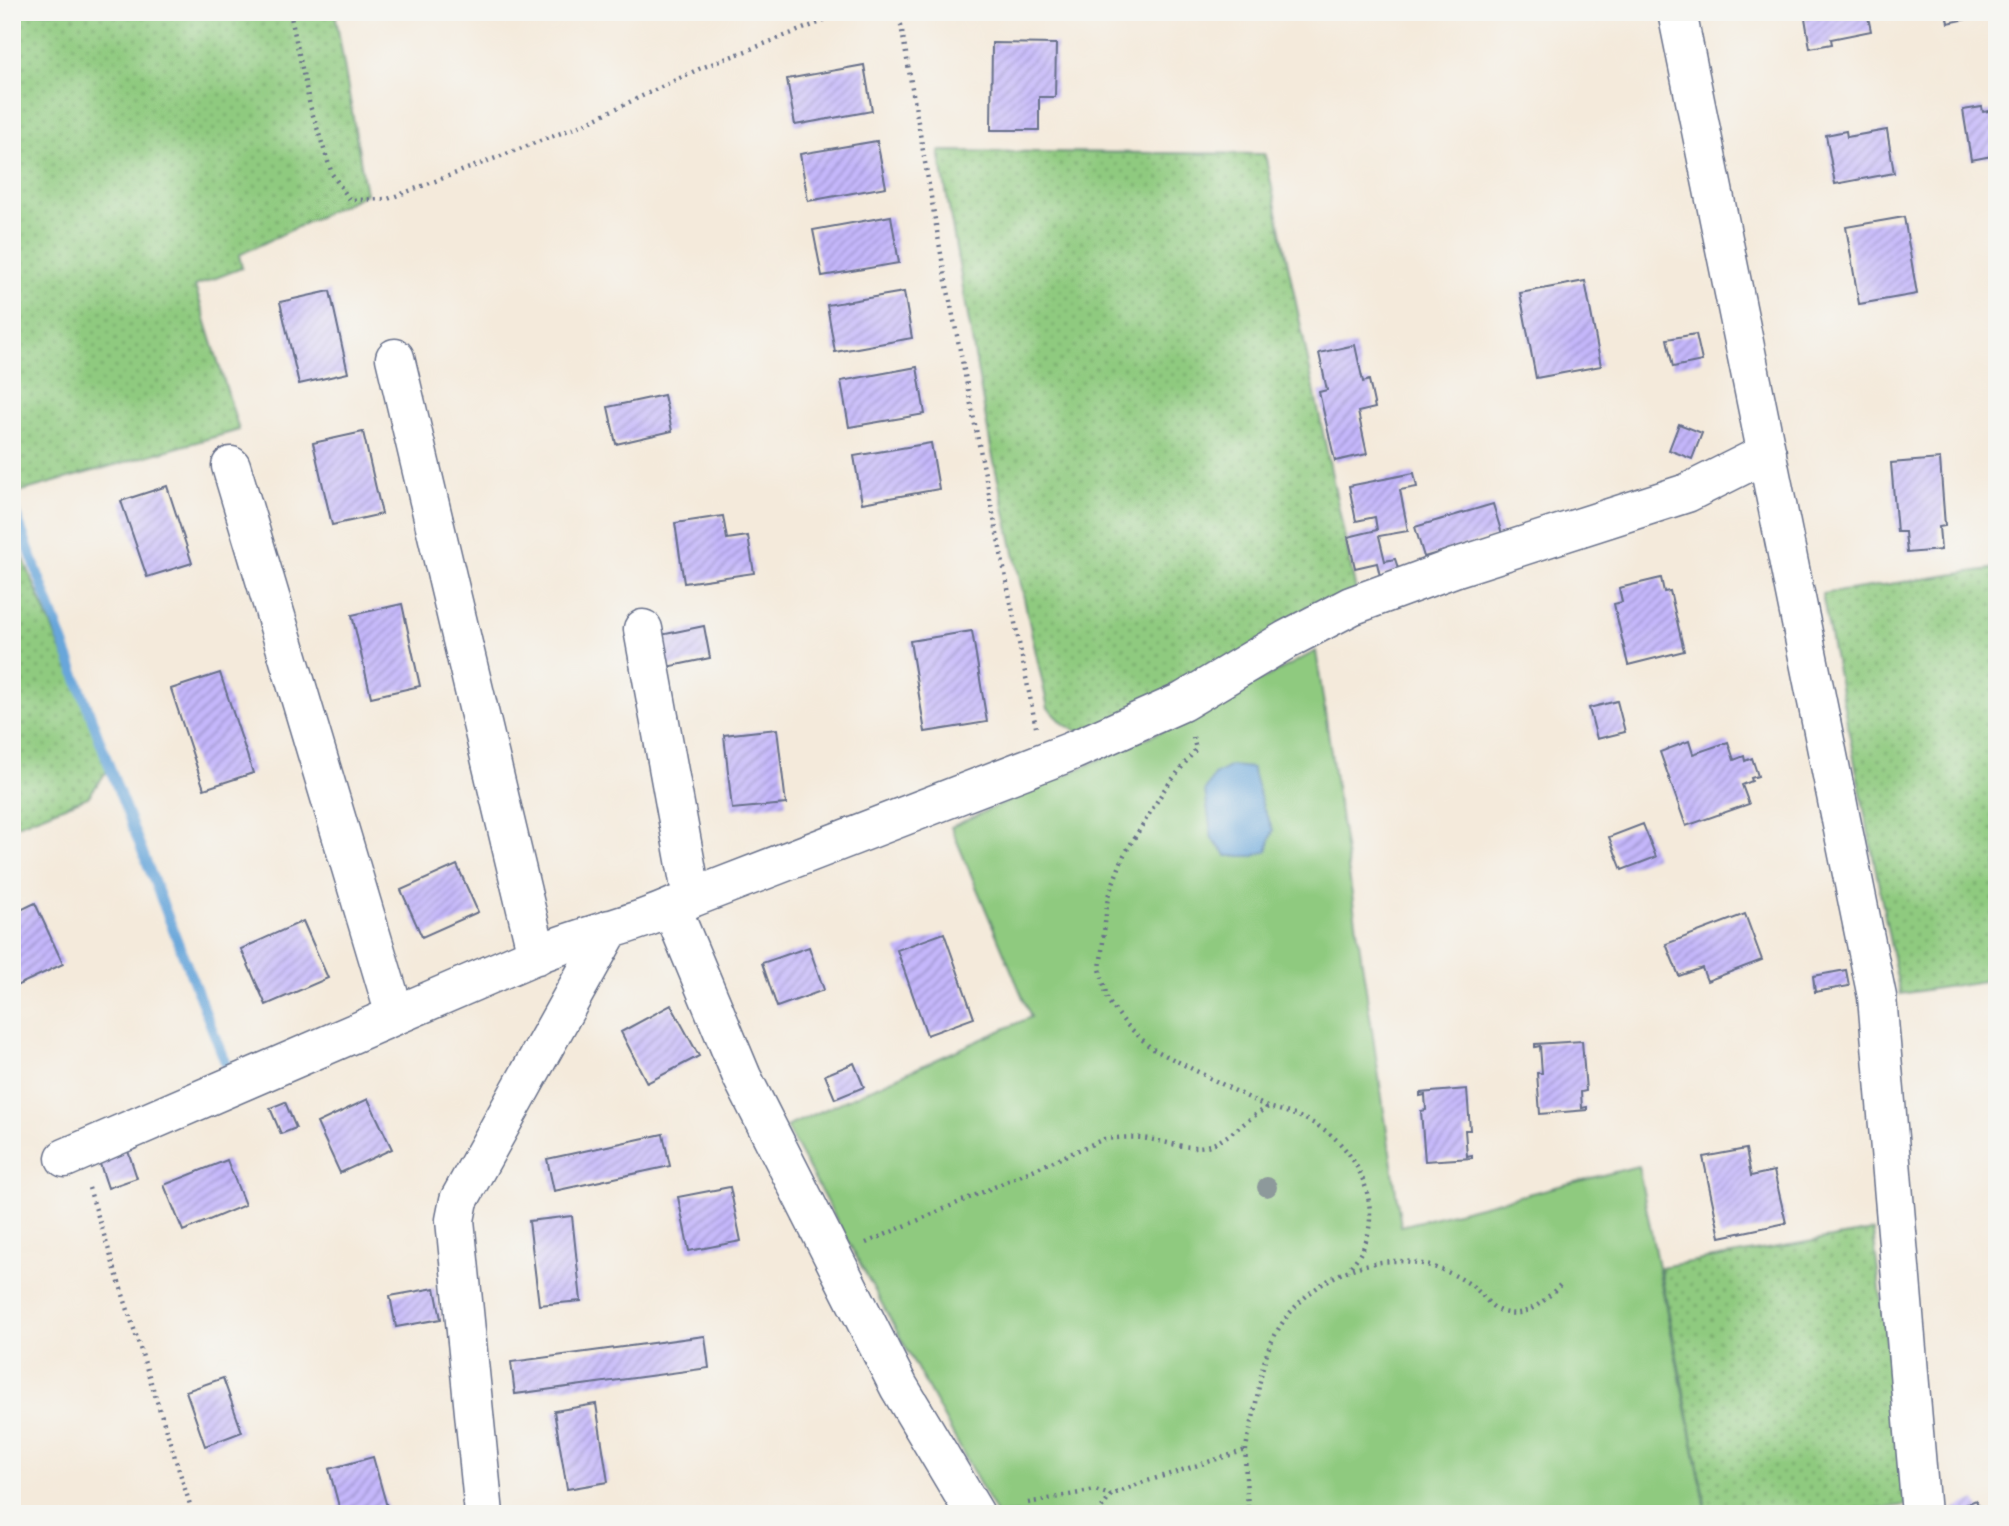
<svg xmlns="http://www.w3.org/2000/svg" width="2009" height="1526" viewBox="0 0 2009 1526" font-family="'Libre Bodoni',serif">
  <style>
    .grass { fill: url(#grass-dots); stroke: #557c6e; stroke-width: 2 }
    .park { fill: #8fca7f; stroke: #557c6e; stroke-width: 2 }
    .water { fill: #67a6da; stroke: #416a9c; stroke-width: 2 }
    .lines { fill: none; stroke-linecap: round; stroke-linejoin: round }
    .stream { stroke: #67a6da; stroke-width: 10 }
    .building { fill: url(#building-hatch) }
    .minor-casing { stroke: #67708a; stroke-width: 41 }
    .path { stroke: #67708a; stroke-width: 4.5; stroke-dasharray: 2 5; stroke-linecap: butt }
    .minor { stroke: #fff; stroke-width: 38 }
    .tree { fill: #8d999b }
  </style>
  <defs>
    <pattern id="grass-dots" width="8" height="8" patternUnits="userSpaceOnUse" patternTransform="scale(1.75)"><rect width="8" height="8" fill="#8fca7f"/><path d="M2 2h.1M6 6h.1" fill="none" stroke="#74a46b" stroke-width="1.8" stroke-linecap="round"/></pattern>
    <pattern id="building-hatch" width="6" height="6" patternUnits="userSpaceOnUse" patternTransform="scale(1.75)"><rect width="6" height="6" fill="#c5b7fb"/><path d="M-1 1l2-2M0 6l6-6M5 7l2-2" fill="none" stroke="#9f95ce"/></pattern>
  </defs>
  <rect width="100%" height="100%" fill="#f6f6f2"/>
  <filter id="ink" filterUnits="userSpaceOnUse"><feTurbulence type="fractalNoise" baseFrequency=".0143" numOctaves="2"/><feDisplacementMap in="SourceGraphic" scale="14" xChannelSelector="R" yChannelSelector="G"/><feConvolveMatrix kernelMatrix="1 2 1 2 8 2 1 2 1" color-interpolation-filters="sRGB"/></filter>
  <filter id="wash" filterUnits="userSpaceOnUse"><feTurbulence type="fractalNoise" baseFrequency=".00686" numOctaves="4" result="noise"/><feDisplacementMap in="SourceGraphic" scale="28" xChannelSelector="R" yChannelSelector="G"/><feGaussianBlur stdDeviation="1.57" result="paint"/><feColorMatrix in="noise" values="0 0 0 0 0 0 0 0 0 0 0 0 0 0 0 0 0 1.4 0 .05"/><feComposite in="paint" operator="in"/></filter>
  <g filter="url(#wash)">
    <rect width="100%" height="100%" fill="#f4eadb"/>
    <!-- grass -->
    <path class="grass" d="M12,12H335L366,194L239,255L242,268L195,286L239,430L12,494Z
      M939,151L1265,154L1356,591L1174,696L1079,732L1065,725L1048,708L991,448Z
      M12,531L110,767L88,797L12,827Z
      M1997,568V979L1900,994L1822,594Z
      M1873,1231L1906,1505L1845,1514H1707L1660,1267Z"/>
    <!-- park -->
    <path class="park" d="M1316,651L1401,1226L1638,1166L1707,1514H996L786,1127L1031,1017L951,827L1173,726Z"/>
    <!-- water -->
    <path class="water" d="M1231,766L1252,768L1263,807L1273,830L1267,851L1254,856H1227L1212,839L1205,791L1214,775Z"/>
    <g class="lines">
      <!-- stream -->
      <path class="stream" d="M12,504L119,792L227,1067"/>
    </g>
    <g id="blocks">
      <!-- building -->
      <path class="building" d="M1804,12H1867L1871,31L1831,39L1832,44L1810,48Z
        M1946,12H1966L1967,19L1948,23Z
        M992,43L1056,44L1055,97H1039V130H991Z
        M864,65L872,111L795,125L787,79Z
        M1982,107L1983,112L1997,110V155L1971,160L1963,110Z
        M1887,130L1894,173L1835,184L1826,135L1846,131L1847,137Z
        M877,141L886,187L808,201L800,154Z
        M891,216L899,263L822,276L813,230Z
        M1904,217L1917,294L1859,304L1846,227Z
        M1585,281L1601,366L1536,378L1520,293Z
        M330,291L348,373L299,384L280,302Z
        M904,292L912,338L835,352L827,305Z
        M1696,334L1702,361L1673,367L1667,339Z
        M1355,345L1363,382L1369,380L1375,408L1358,412L1367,454L1335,461L1319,392L1327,390L1319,353Z
        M917,367L925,414L849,427L841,381Z
        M664,395L672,431L616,444L608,407Z
        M1679,424L1702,433L1692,459L1669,450Z
        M363,432L382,514L332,525L313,443Z
        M931,443L939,489L862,503L854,456Z
        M1940,459L1945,526L1939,527L1941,550L1907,553L1905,532H1897L1891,463Z
        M1414,473L1417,487L1400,490L1408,531L1379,536L1385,561L1395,559L1399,571L1380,576L1377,563L1355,568L1348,537L1377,530L1375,517L1356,521L1349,486Z
        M167,486L192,563L147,577L121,501Z
        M1493,504L1502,534L1424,557L1415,527Z
        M723,516L727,539L748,536L754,573L684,583L675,523Z
        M1661,578L1664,592L1670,591L1684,651L1628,665L1614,604L1622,602L1619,588Z
        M402,604L420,686L371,697L352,615Z
        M704,626L710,658L662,668L656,636Z
        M972,631L987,722L925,732L910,641Z
        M220,673L253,773L204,789L171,689Z
        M1617,701L1625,732L1597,739L1589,708Z
        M777,729L786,804L732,809L724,735Z
        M1689,741L1693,754L1728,742L1734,760L1744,756L1745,761L1752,758L1758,776L1751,778L1752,781L1742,785L1749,804L1686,826L1660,752Z
        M1643,824L1656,857L1622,870L1609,837Z
        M457,865L478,912L422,937L401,890Z
        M35,903L63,964L14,987L12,914Z
        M1745,914L1762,960L1707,981L1702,968L1679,976L1666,944Z
        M303,921L328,978L266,1005L241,949Z
        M944,933L974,1018L927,1035L897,950Z
        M809,947L824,990L777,1007L762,963Z
        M1846,970L1849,986L1815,992L1813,976Z
        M671,1005L699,1056L647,1083L621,1032Z
        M1582,1041L1586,1091L1581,1092L1582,1108L1587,1107V1110L1540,1114L1537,1073H1542L1540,1046L1535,1047V1044Z
        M854,1063L864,1087L835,1099L825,1075Z
        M1467,1089L1470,1130H1465L1467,1156L1472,1155V1158L1425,1161L1421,1111L1426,1110L1425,1095L1420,1096V1093Z
        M368,1099L392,1149L340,1173L317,1123Z
        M285,1102L296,1128L281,1134L270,1108Z
        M663,1134L670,1166L554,1191L547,1159Z
        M1746,1149L1751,1176L1774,1171L1786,1223L1720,1237L1703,1157Z
        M128,1151L137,1178L108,1188L99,1161Z
        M227,1160L245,1205L183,1231L164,1185Z
        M730,1187L741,1241L689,1251L678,1197Z
        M572,1216L581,1301L539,1305L529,1221Z
        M435,1288L441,1319L396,1327L390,1296Z
        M705,1336L709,1368L515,1394L511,1362Z
        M223,1378L242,1432L205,1446L186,1391Z
        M596,1404L608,1482L567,1489L554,1411Z
        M373,1457L389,1514H341L329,1469Z
        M1976,1500L1982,1514H1943Z"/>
    </g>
  </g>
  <g filter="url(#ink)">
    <use href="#blocks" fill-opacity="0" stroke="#67708a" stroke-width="2"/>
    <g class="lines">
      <!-- minor casing -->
      <g class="minor-casing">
        <path id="minor" d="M1677,12L1877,997L1921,1514
          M395,358L537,955
          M231,466L395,1015
          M643,629L692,898
          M672,909L742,1077L899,1387L975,1514
          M65,1158C221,1090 377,1023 533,956C585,934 642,924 692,898L1072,751L1182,702L1286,640L1351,606L1454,568L1687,493L1767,453
          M484,1514L455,1220L459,1200L610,929"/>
      </g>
      <!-- path -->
      <path class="path" d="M290,12L310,106L332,174L350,200L388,199L577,127L699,69L847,12
        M894,12L901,25L944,271L1036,727
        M1193,737L1196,749L1164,790L1124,855L1108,896L1100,969L1108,1001L1126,1024L1151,1048L1267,1107
        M89,1188L193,1514
        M866,1243L1104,1139C1118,1138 1134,1136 1148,1139C1169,1142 1192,1152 1213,1144C1233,1135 1248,1118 1268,1107C1287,1112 1307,1118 1323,1129C1360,1153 1384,1211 1361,1252C1358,1258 1352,1264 1348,1270
        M1028,1503L1095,1490L1111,1495
        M1098,1514L1111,1495L1141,1483L1246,1450
        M1248,1514C1248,1494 1244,1469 1246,1450C1247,1438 1252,1425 1254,1413C1258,1394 1260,1375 1266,1356C1285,1297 1349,1254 1412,1262C1432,1265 1454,1273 1471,1285C1483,1293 1488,1307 1503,1312C1528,1319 1546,1299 1562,1283"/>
      <!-- minor -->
      <use href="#minor" class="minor"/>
    </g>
    <!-- trees -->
    <circle class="tree" cx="1267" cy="1187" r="10"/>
  </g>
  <!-- margin -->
  <rect width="2009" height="1526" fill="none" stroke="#f6f6f2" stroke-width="42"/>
</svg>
